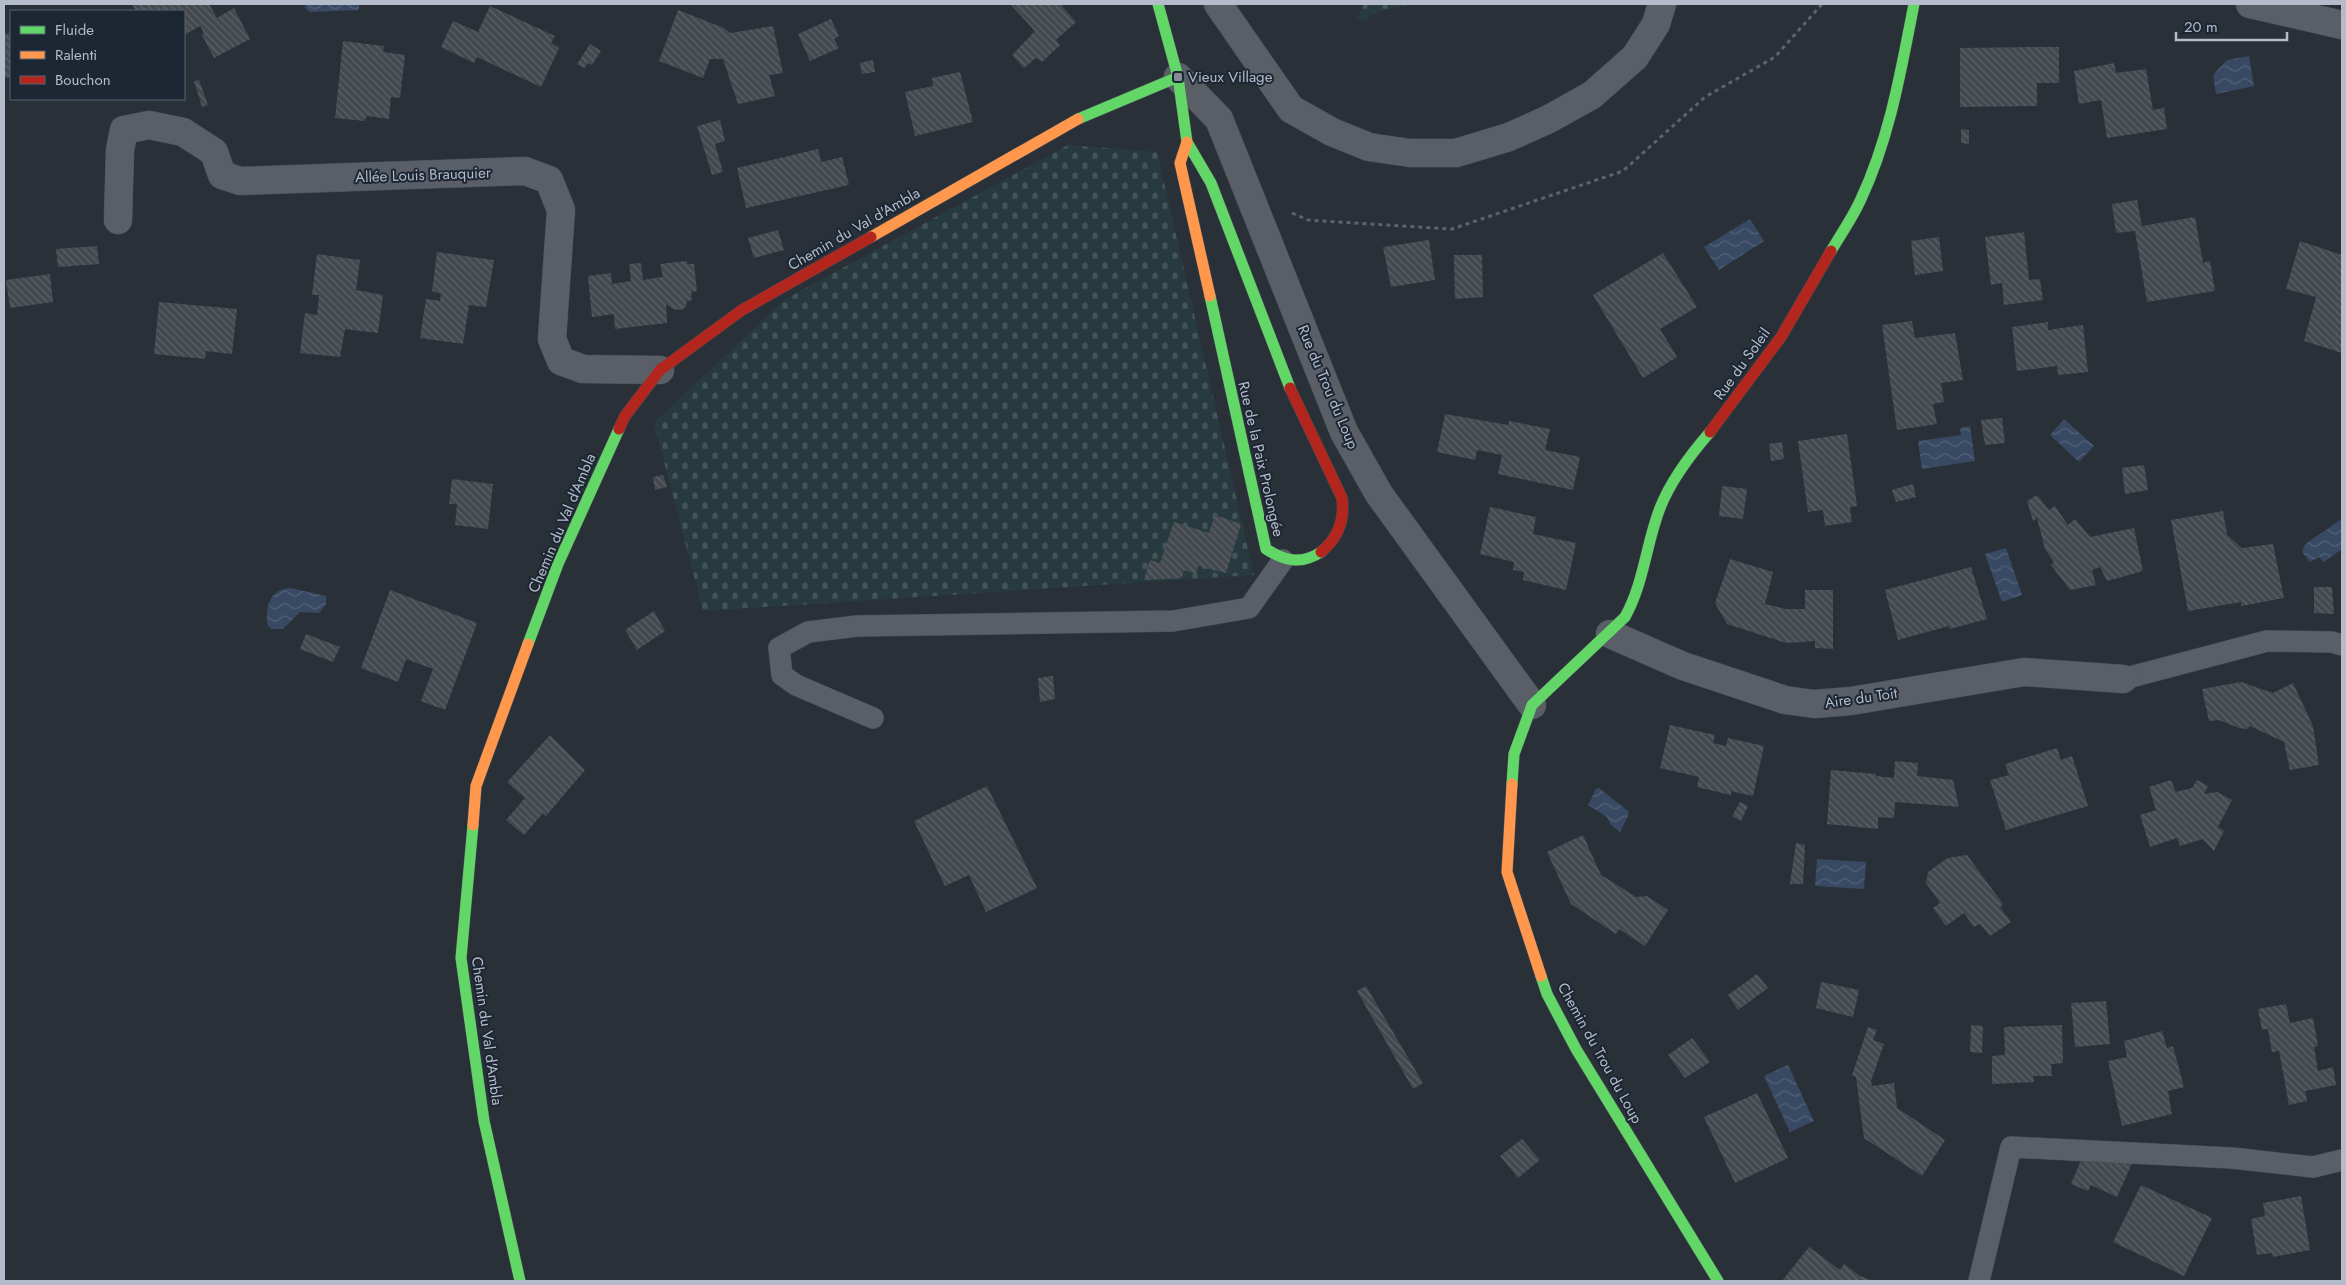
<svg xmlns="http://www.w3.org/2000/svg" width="2346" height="1285" viewBox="0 0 2346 1285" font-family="Jost,sans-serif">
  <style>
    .cemetery { fill: url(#cemetery-stones) }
    .water { fill: url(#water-waves) }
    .building { fill: url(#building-back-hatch) }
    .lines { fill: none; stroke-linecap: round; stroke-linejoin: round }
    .lane-casing { stroke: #484c53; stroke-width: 22 }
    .street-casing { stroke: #484c53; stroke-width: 29 }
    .fast-casing { stroke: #484c53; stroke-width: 12 }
    .slow-casing { stroke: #484c53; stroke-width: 12 }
    .jam-casing { stroke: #484c53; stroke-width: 12 }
    .path { stroke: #5d636a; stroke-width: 3; stroke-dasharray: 4 4; stroke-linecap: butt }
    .lane { stroke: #5a5e66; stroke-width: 21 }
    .street { stroke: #5a5e66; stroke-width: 28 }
    .fast { stroke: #63d668; stroke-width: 11 }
    .slow { stroke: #ff974d; stroke-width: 11 }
    .jam { stroke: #b3261e; stroke-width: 11 }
    .poi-dot { fill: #848b96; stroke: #1d2633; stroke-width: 2 }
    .labels { text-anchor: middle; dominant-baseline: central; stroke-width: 4; stroke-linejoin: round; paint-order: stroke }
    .poi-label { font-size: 15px; fill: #b4bcc9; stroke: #1d2633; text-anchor: start }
    .street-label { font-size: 15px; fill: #b4bcc9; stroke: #1d2633 }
  </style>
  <defs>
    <pattern id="cemetery-stones" width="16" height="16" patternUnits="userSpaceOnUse" patternTransform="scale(1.25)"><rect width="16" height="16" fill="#273a3e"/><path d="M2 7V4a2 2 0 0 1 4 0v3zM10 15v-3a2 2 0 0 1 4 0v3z" fill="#445559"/></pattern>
    <pattern id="water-waves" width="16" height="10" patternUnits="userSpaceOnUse" patternTransform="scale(1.25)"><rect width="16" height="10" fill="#384963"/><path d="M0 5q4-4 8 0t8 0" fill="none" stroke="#526178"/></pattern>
    <pattern id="building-back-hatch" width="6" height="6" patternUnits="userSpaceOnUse" patternTransform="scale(1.25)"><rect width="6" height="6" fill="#444950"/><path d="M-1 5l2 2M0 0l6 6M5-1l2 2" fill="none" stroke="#5d6168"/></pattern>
  </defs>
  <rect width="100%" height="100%" fill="#2a3038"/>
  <!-- cemetery -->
  <path class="cemetery" d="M1364,4H1410L1371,14L1366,22L1357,18Z
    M1068,145L1157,152L1254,575L703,611L654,423L784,300Z"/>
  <!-- water -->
  <path class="water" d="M306,4H359V10L310,12L305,8Z
    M2249,56L2254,86L2216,94L2213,75L2227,60Z
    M1750,219L1764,241L1719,270L1704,247Z
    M2064,419L2094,446L2079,462L2050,435Z
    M1970,426L1975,461L1922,469L1918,441L1961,435L1960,428Z
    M2342,519V549L2324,562L2319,557L2310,562L2302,552L2305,544Z
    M2006,548L2022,595L2002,602L1985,554Z
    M290,588L326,596V604L319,613L300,612L283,629H271L267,624C266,606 269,590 290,588Z
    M1599,788L1628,811L1629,814L1620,832L1611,825L1607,817L1588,805L1596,789Z
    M1817,859L1866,862L1864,889L1815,886Z
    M1788,1065L1814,1121L1790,1132L1764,1076Z"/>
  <!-- building -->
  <path class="building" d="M132,4H209L217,18L234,8L250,39L214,58L202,35L204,33L200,26L184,35V11H136Z
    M1010,4H1064L1062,6L1076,22L1056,40L1060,45L1042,62L1036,58L1024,68L1012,55L1035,31Z
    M490,6L555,36L551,43L559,48L541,87L477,57L474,63L441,47L453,21L478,32Z
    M678,10L724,28L730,33L773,26L783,73L769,75L775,96L738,104L723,59H710L703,78L659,61Z
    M831,19L839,36L834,39L839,48L810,61L798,34Z
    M11,33V77L4,78V34Z
    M343,41L384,46L383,52L405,55L400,98L391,97L389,119L366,116L365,121L335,118Z
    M590,44L601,51L592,65L588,63L584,68L577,64Z
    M2037,47H2059V83H2037V106L1960,107V48Z
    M873,60L875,72L862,74L860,63Z
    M2114,63L2116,73L2146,69L2153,110L2164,108L2167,129L2107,138L2101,100L2079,104L2074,71Z
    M960,72L973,122L915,136L905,92L933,86L932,78Z
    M199,80L208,105L202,107L194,81Z
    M720,120L725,141L715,144L723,172L712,175L697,126Z
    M1961,129L1969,130V144L1961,143Z
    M818,149L821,162L842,157L849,185L746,208L737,168Z
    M2137,200L2142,226L2195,217L2203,263L2210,261L2215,291L2147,302L2135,231L2116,233L2112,204Z
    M778,230L784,250L754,258L748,238Z
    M2024,232L2029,280L2040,279L2043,300L2004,305L2002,283L1991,285L1985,237Z
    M1939,237L1943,271L1915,275L1911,241Z
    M1429,240L1435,280L1391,287L1383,247Z
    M2300,241L2342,255V353L2304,341L2316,297L2286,289Z
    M97,246L99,264L58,267L56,249Z
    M437,252L494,260L486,307L469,305L463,344L420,338L426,299L440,301L441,294L432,291Z
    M1663,253L1697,307L1660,329L1677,357L1643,378L1593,295Z
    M317,254L360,260L356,290L383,295L378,333L345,329L340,357L300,353L305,313L317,315L319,295H312Z
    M1454,255H1482L1483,297L1455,299Z
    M687,261V264H694L697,291L691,292L692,300L687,301L686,307L681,310L673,309L666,304L667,323L615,329L614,314L592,317L588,276L611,273L612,284L631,281L629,264L641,263L643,280L663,277L660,264Z
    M50,274L53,302L10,308L6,280Z
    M159,302L237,309L232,354L206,351L205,359L154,354Z
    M1912,321L1915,338L1955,333L1963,380L1941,383L1944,402L1933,404L1937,424L1897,430L1882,325Z
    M2048,322V330L2083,325L2088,372L2058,375L2057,366L2017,371L2012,327Z
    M1445,414L1508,425L1509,421L1550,429L1545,450L1580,457L1573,490L1498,474L1502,455L1477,450L1475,460L1437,452Z
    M2002,418L2005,443L1985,445L1981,420Z
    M1847,434L1857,506L1850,507L1852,522L1825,526L1823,510L1808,512L1798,441Z
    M1782,442L1784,459L1771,461L1769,444Z
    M2144,465L2148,490L2125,494L2122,468Z
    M663,475L667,487L655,490L653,477Z
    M452,479L493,484L488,529L455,525L457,504H449Z
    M1913,484L1916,497L1896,502L1892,490Z
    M1722,486L1747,489L1743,519L1719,516Z
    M2037,495L2049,510L2055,506L2068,525L2075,519L2090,537L2134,528L2143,571L2107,581L2100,567L2092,570L2096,585L2070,590L2051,565L2054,562L2045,549L2037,518L2033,521L2027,501Z
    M1490,507L1536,517L1533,534L1576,543L1566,590L1523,580L1524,572L1513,570L1514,562L1480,554Z
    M2223,511L2227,535L2242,548L2273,544L2284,598L2241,606V602L2188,611L2171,520Z
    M1215,515L1241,524L1226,573L1198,566L1196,574L1184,570L1182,578L1144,580L1150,560L1160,563L1174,522L1209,533Z
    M1730,559L1773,572L1765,604L1786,609H1805V590H1833V649L1815,648V641L1786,643L1727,624L1715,603Z
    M1971,567L1987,619L1950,629L1949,626L1898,640L1885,590Z
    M2314,587H2332L2334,614L2314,613Z
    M390,590L477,623L445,710L421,701L433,669L406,659L398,682L361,668Z
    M654,611L665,631L637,650L625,630Z
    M306,634L340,647L333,662L300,649Z
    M1053,676L1055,699L1040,702L1038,678Z
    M2241,682L2273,693L2293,683L2313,726L2319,765L2290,770L2284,742L2250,726L2247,729L2239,728L2219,720L2209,721L2202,689Z
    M1670,725L1715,735L1713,743L1726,746L1728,738L1764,746L1753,796L1731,791V795L1697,787L1699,777L1660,768Z
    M550,735L585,770L546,816L543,813L524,835L506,820L525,798L507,782Z
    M2057,748L2061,760L2072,756L2088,806L2006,830L1990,780L2009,775L2005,764Z
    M1895,761L1918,763L1917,776L1953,780L1959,807L1895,802L1894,818L1878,817V829L1827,824L1831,770L1876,774V776L1894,778Z
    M2171,780L2176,792L2192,788L2197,780L2208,786L2204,794L2217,792L2232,800L2218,827L2224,831L2214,851L2203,839L2180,846L2177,838L2150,847L2140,815L2156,810L2149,787Z
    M987,786L1037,888L986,912L969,875L945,886L914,821Z
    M1740,802L1748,806L1741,821L1732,816Z
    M1583,835L1601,875L1636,897L1647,896L1668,910L1645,946L1619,929L1616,934L1571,904L1547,852Z
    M1796,843L1805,845L1803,884H1790Z
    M1967,855L2003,904L2000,907L2011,922L1990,936L1980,924L1974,927L1964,913L1946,926L1933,908L1940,903L1926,883L1928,872L1943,861L1948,858Z
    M1757,974L1768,988L1738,1010L1728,995Z
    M1821,982L1859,990L1853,1017L1816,1008Z
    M1366,986L1423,1083L1413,1089L1357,991Z
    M2106,1001L2110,1044L2075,1047L2071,1003Z
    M2286,1004L2290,1023L2313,1018L2318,1046L2314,1047L2318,1071L2333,1067L2336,1085L2305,1091L2307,1101L2289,1105L2279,1051L2272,1052L2268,1029L2262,1030L2258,1009Z
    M1971,1025L1983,1026L1982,1053L1970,1052Z
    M2062,1025L2063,1063L2051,1064L2052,1076H2033L2034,1082L1992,1084V1056L2005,1055L2004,1027Z
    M1868,1027L1877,1030L1873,1040L1884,1044L1871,1081L1872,1086L1894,1083L1897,1108L1945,1140L1922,1176L1864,1138L1856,1077L1852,1075Z
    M2162,1031L2167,1048L2173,1046L2184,1087L2168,1091L2172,1114L2122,1126L2108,1061L2127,1057L2124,1041Z
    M1692,1038L1710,1062L1685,1078L1668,1055Z
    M1757,1093L1788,1158L1735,1183L1704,1117Z
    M1522,1139L1540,1160L1518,1178L1500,1156Z
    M2082,1158L2133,1161L2117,1197L2091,1185L2088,1191L2071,1184Z
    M2141,1185L2212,1218L2184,1276L2113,1242Z
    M2301,1196L2310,1250L2273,1257L2272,1253L2257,1255L2251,1219L2265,1216L2263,1203Z
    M1809,1247L1840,1270L1844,1264L1860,1276L1874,1281H1782Z"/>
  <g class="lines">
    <!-- lane casing -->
    <g class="lane-casing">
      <path id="lane" d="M2123,679L2267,641L2332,642L2342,645
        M873,718L796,685L782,675L779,648L808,632L857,626L1173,621L1249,608L1283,560
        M1979,1281L2011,1147L2232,1158L2313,1167L2342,1160"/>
    </g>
    <!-- street casing -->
    <g class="street-casing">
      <path id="street" d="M1218,4L1291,109L1332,132L1369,147L1410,153H1456L1509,137L1549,119L1592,95L1635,57L1656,24L1662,4
        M2250,4L2342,25
        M1178,77L1219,119L1344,432L1379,494L1532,705
        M118,220L120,150L124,130L149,125L183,132L214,152L222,175L240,181L525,171L549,180L561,210L552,339L561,361L583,369L660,370
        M1610,634L1683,666L1785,700L1814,704L1851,701L2024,672L2123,679"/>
    </g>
    <!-- fast casing -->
    <g class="fast-casing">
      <path id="fast" d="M1158,4L1178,77L1187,142L1211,183L1290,388
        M1078,119L1178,77
        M1831,251C1841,234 1853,217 1861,199C1890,137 1901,70 1914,4
        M1210,296L1266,549C1285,561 1301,565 1321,552
        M528,644L558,564L619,429
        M1512,784L1514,754L1532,705L1625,617C1644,583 1646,544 1660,508C1671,480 1690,455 1710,432
        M473,825L461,958L484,1121L520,1281
        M1541,976L1547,994L1576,1049L1718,1281"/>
    </g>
    <!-- slow casing -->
    <g class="slow-casing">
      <path id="slow" d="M1187,142L1180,163L1210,296
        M871,237L1078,119
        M1512,784L1507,872L1541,976
        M473,825L476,786L528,644"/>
    </g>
    <!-- jam casing -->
    <g class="jam-casing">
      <path id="jam" d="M1290,388L1342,498C1345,520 1338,538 1321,552
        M619,429L625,416L660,370L742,310L871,237
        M1710,432L1781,337L1831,251"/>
    </g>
    <!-- path -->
    <path class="path" d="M1292,213L1308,220L1452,229L1623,171L1705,97L1775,57L1822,4"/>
    <!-- lane -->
    <use href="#lane" class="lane"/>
    <!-- street -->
    <use href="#street" class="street"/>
    <!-- fast -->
    <use href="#fast" class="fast"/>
    <!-- slow -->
    <use href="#slow" class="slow"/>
    <!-- jam -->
    <use href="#jam" class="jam"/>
  </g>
  <!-- markers -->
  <rect class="poi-dot" x="1173" y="72" width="10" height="10" rx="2.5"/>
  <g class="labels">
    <!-- poi labels -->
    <g class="poi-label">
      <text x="1188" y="77">Vieux Village</text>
    </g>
    <!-- street labels -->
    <g class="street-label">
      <text transform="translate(423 175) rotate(-2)">Allée Louis Brauquier</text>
      <text transform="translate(854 229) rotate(-30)">Chemin du Val d'Ambla</text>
      <text transform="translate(1742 364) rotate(-54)">Rue du Soleil</text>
      <text transform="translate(1328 387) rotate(67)">Rue du Trou du Loup</text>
      <text transform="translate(1261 459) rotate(77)">Rue de la Paix Prolongée</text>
      <text transform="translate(562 523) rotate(-67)">Chemin du Val d'Ambla</text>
      <text transform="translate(1861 698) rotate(-8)">Aire du Toit</text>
      <text transform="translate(487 1031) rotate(82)">Chemin du Val d'Ambla</text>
      <text transform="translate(1600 1053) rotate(61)">Chemin du Trou du Loup</text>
    </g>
  </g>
  <!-- border -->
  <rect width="2346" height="1285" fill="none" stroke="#b4bcc9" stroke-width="10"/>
  <!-- legend -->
  <rect x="10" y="10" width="175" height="90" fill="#1d2633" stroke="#59626f"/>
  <rect x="20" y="26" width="25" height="8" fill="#63d668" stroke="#59626f"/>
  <text x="55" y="35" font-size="15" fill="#b4bcc9">Fluide</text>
  <rect x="20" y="51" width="25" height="8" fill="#ff974d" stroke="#59626f"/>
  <text x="55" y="60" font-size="15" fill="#b4bcc9">Ralenti</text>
  <rect x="20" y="76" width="25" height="8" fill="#b3261e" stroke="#59626f"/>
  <text x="55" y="85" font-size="15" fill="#b4bcc9">Bouchon</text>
  <!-- scale -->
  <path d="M2176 32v8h111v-8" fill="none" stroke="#b4bcc9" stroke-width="2.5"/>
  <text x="2184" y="32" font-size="15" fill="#b4bcc9" stroke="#1d2633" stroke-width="4" paint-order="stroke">20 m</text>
</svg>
